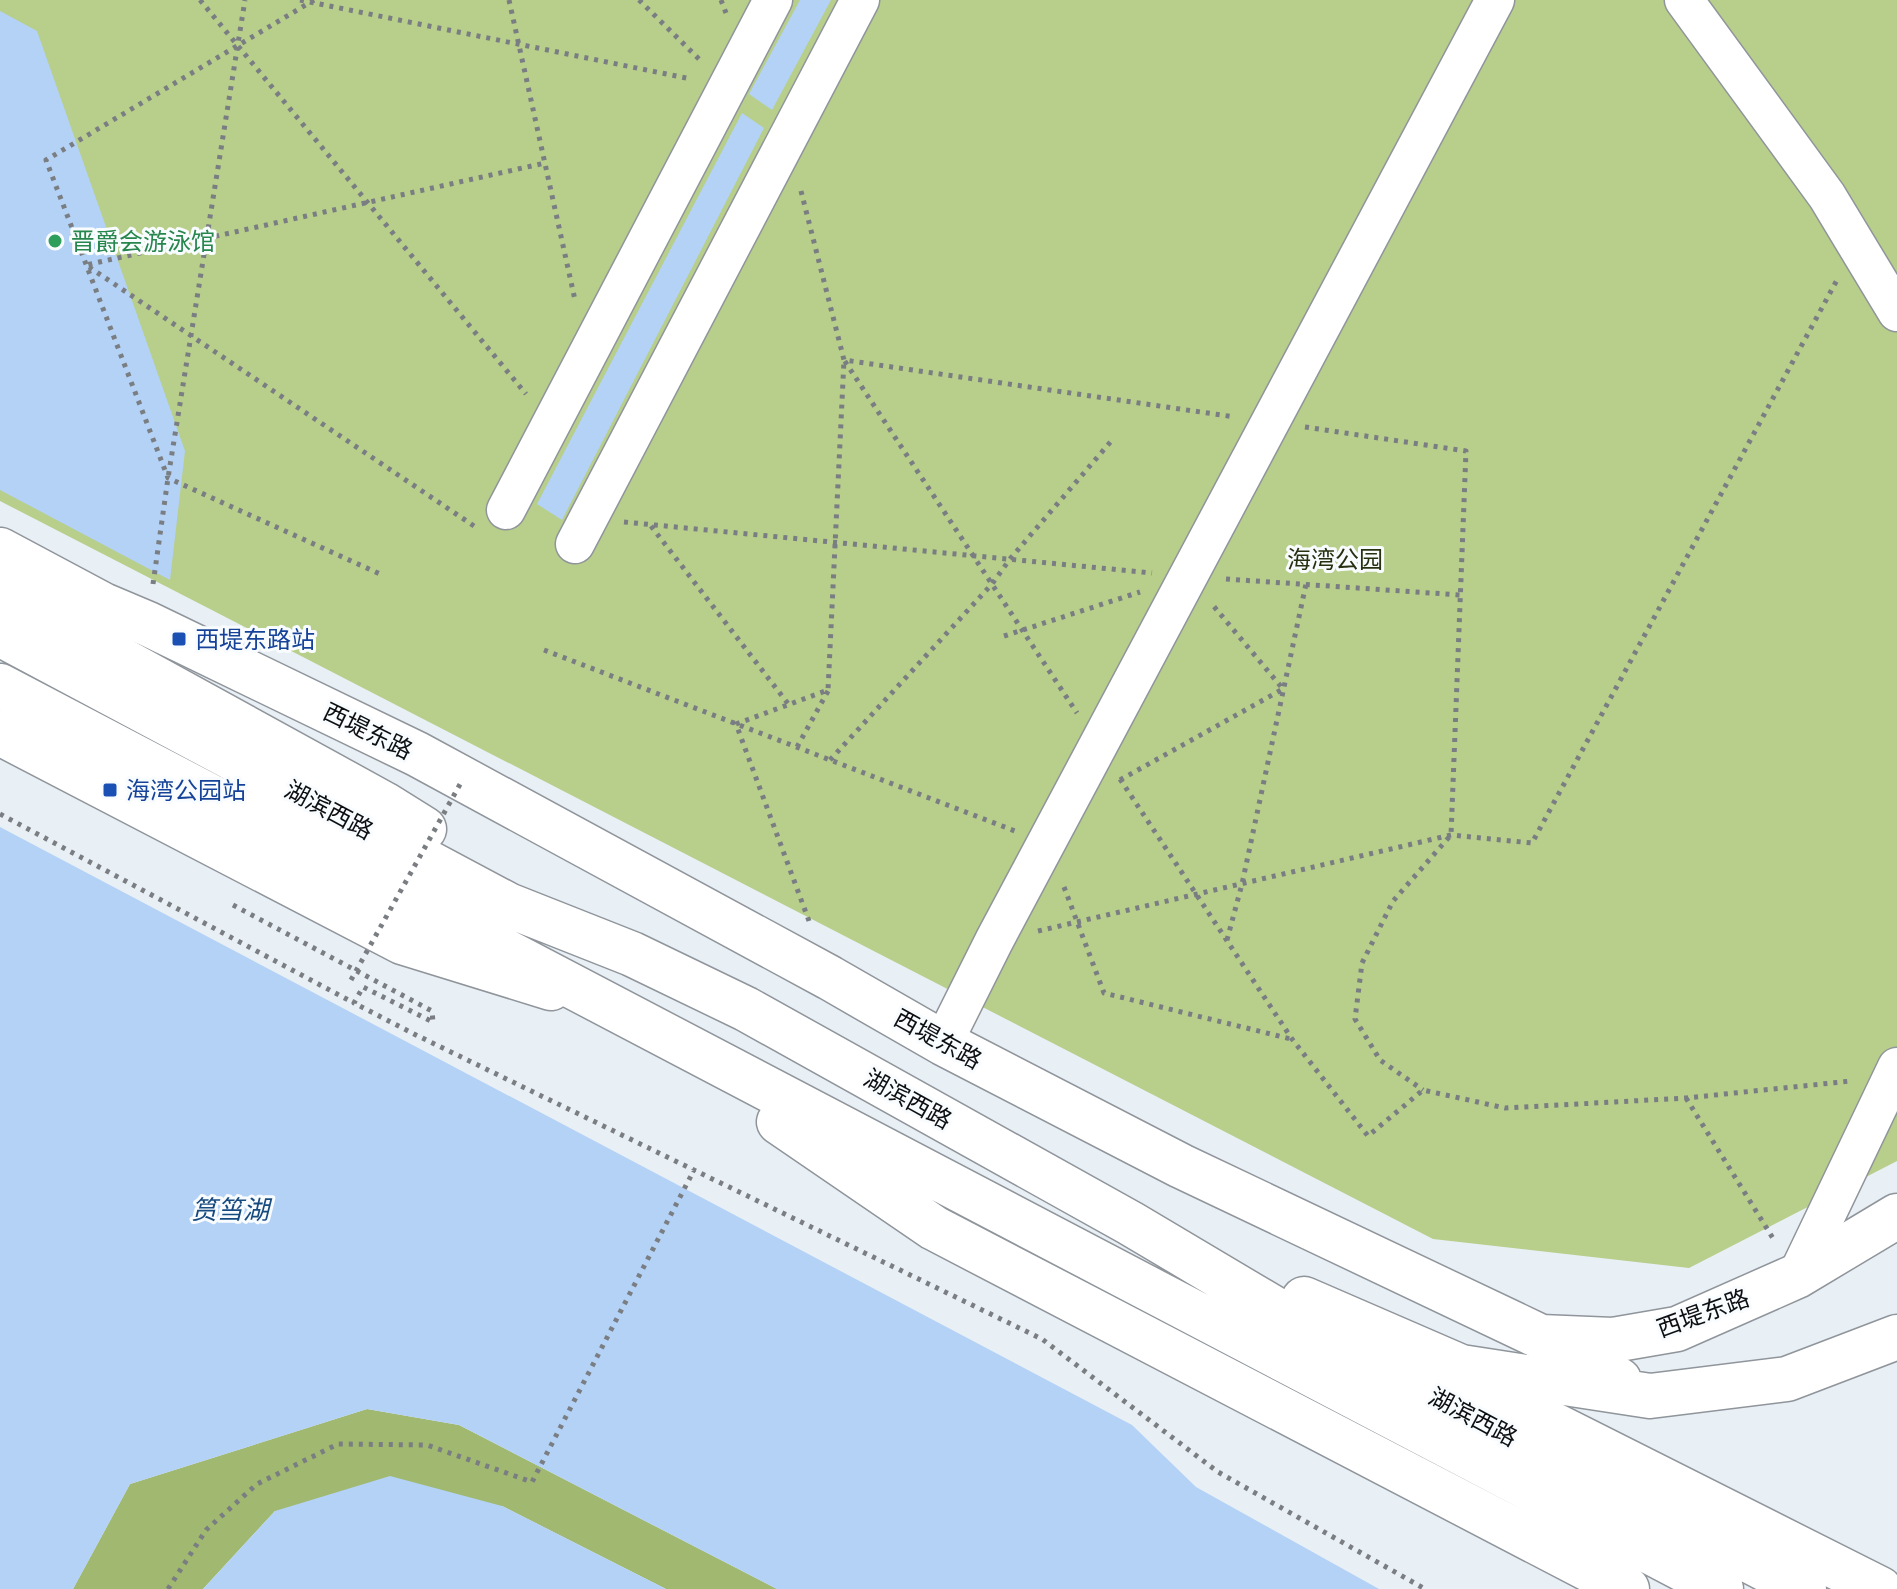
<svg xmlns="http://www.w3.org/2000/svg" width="1897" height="1589" viewBox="0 0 1897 1589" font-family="'Asap Condensed','Noto Sans SC',sans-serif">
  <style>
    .green { fill: #b8ce8b }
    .forest { fill: #a0b86f }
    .water { fill: #b3d2f6 }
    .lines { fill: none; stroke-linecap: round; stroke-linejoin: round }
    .street-casing { stroke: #8f959b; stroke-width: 41 }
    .secondary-casing { stroke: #8f959b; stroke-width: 47 }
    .primary-casing { stroke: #8f959b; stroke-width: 47 }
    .path { stroke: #7a7e82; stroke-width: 5; stroke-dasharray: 4 6; stroke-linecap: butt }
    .street { stroke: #fff; stroke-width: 38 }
    .secondary { stroke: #fff; stroke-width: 44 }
    .primary { stroke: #fff; stroke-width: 44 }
    .path-bridge { stroke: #7a7e82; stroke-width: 5; stroke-dasharray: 4 6; stroke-linecap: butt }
    .leisure-dot { fill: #2e9e5b; stroke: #f9fcfe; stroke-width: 3 }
    .transit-dot { fill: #1a4fb4; stroke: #f9fcfe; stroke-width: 3 }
    .labels { text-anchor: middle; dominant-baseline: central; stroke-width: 6; stroke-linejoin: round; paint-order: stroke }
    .leisure-label { font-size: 24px; fill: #27864d; stroke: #f9fcfe; text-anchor: start }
    .park-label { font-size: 24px; fill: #273011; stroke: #f9fcfe }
    .transit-label { font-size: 24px; fill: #164399; stroke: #f9fcfe; text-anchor: start }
    .street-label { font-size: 24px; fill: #0d0f11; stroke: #f9fcfe }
    .water-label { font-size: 26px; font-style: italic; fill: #174a7f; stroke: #f9fcfe }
  </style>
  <rect width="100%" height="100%" fill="#e8eff5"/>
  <!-- green -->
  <path class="green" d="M0,0H1897V1161L1689,1268L1433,1239L0,501Z"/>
  <!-- forest -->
  <path class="forest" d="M367,1409L459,1425L777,1589H666L502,1506L275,1511L203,1589H73L130,1484Z"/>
  <!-- water -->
  <path class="water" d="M800,0H831L772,110L749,94Z
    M0,11L37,31L185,451L170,580L0,490Z
    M742,113L764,128L562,520L537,504Z
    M0,827L1132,1425L1196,1487L1379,1589H777L459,1425L367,1409L130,1484L73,1589H0Z
    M390,1476L502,1506L666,1589H203L275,1511Z"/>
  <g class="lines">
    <!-- street casing -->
    <g class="street-casing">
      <path id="street" d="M1684,0L1827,196L1897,312
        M506,510L773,0
        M575,544L860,0
        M943,1043L994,941L1495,0
        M1797,1276L1897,1067"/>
    </g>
    <!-- secondary casing -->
    <g class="secondary-casing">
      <path id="secondary" d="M0,550L103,605L148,624L417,754L830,978L943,1043L1181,1166L1541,1337L1613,1340L1677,1329L1797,1276L1897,1216
        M0,733L402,942L551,988
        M1439,1367L1880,1589"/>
    </g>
    <!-- primary casing -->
    <g class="primary-casing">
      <path id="primary" d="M0,593L384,804L424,829
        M0,634L508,905L632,954L746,1009L1130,1223L1337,1346L1804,1589
        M0,686C574,987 1146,1291 1721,1589
        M779,1122L934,1228L1627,1589
        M1304,1299L1461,1367L1650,1396L1787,1379L1897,1337
        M1541,1337L1619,1380"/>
    </g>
    <!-- path -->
    <path class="path" d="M200,0L526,394
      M300,0L691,79
      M314,0L46,160L168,478L380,574
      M509,0L575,300
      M639,0L701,61
      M721,0L726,13
      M801,191L844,360L1235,417
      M1305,427L1466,451L1451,835L1393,901L1362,963L1355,1019L1380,1060L1423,1090
      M624,522L1152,573
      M474,526L86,265L545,163
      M651,526L789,705
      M1226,579L1460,595
      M153,584L168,478L245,0
      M1004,636L1140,592
      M544,650L1015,831
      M797,747L828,691
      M830,760L992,584L1010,559L1113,439
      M1120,779L1292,1039L1368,1136L1423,1090L1505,1108L1686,1098L1851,1081
      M1120,780L1283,689L1211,603
      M0,814L354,1003
      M1064,887L1104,993L1291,1039
      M233,905L432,1011L433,1022L363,987L354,1003L416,1035L1042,1339L1218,1472L1425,1589
      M809,921L736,724L828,690L844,360L1077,713
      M1038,931L1451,835L1532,843L1837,280
      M1227,940L1242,884L1306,584
      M1686,1098L1774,1240
      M168,1589L206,1530L257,1484L338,1444L427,1445L532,1482L694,1170"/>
    <!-- street -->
    <use href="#street" class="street"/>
    <!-- secondary -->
    <use href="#secondary" class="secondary"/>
    <!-- primary -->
    <use href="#primary" class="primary"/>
    <!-- path-bridge -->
    <path class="path-bridge" d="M351,980L463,779"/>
  </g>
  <!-- markers -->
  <circle class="leisure-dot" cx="55" cy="241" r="8"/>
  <g class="transit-dot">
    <rect x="171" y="631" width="16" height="16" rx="4"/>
    <rect x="102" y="782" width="16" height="16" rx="4"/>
  </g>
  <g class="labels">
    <!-- leisure labels -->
    <g class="leisure-label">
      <text x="71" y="241">晋爵会游泳馆</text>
    </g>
    <!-- park labels -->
    <g class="park-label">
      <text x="1335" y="559">海湾公园</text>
    </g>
    <!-- transit labels -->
    <g class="transit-label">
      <text x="195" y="639">西堤东路站</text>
      <text x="126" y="790">海湾公园站</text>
    </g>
    <!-- street labels -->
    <g class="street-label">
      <text transform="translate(368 731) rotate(26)">西堤东路</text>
      <text transform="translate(329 810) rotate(28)">湖滨西路</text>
      <text transform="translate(938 1039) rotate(29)">西堤东路</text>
      <text transform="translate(908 1099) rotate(29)">湖滨西路</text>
      <text transform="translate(1703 1313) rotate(-20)">西堤东路</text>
      <text transform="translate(1473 1417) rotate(28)">湖滨西路</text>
    </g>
    <!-- water labels -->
    <g class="water-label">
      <text x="230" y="1210">筼筜湖</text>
    </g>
  </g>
</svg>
